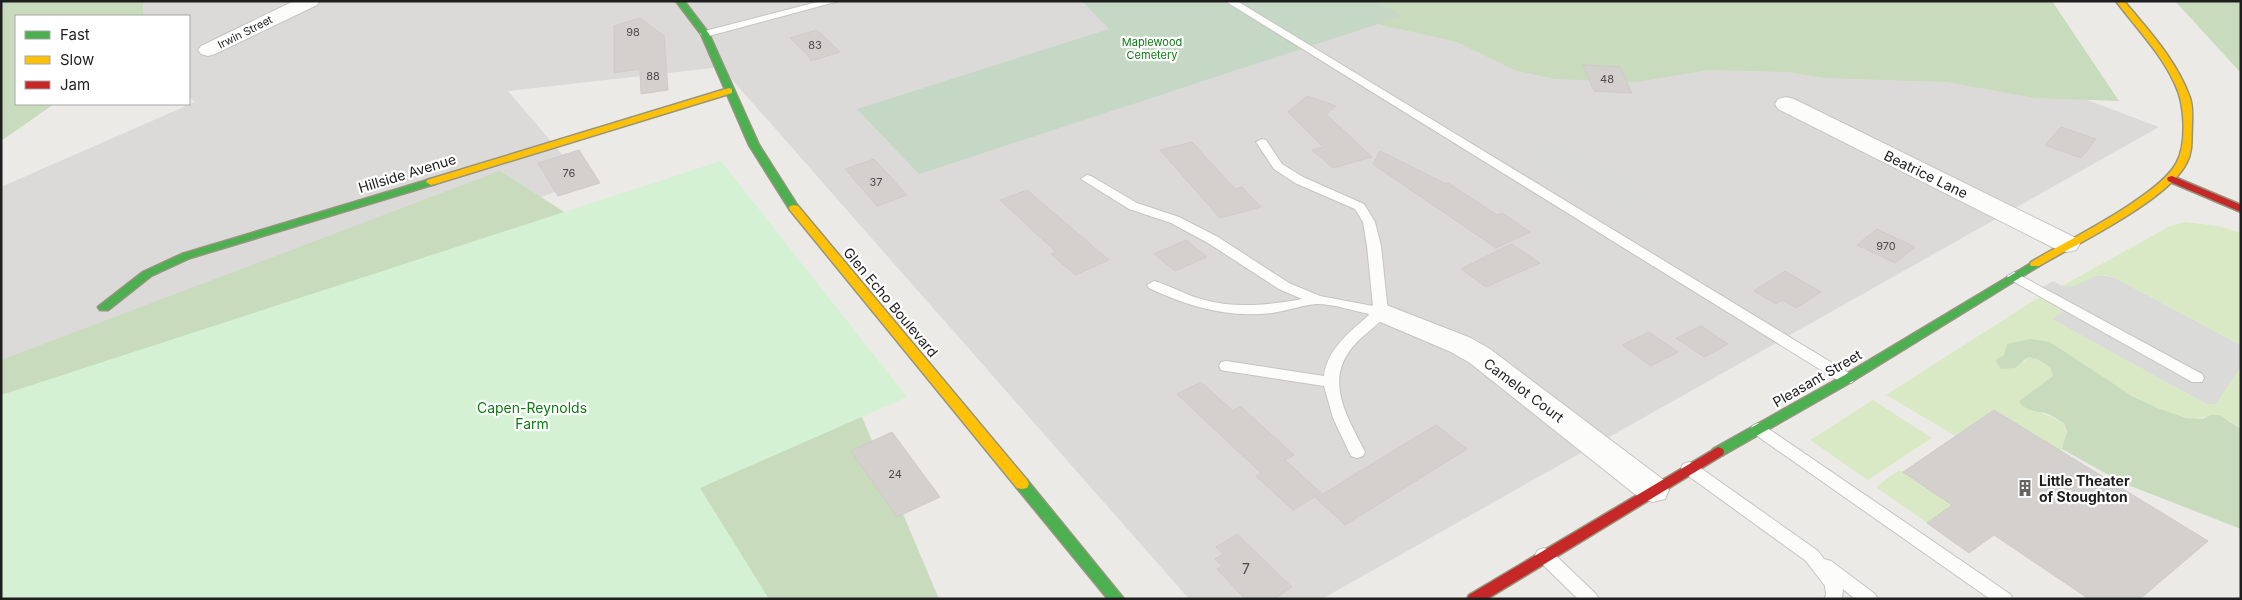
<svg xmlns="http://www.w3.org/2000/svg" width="2242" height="600" viewBox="0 0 2242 600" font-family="Inter,sans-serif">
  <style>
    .residential { fill: #dbdad8 }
    .religious { fill: #dadad8 }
    .grass { fill: #dae9c5 }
    .forest { fill: #c8dbbc }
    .cemetery { fill: #c5d7c5 }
    .park { fill: #d4f2d3 }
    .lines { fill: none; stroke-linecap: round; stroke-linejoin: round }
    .stream { stroke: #bad9df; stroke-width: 8 }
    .building { fill: #d3d0cd; stroke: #cfcbc8 }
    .lane-casing { stroke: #c5c4c3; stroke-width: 2 }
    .street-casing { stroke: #c5c4c3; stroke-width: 2 }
    .fast-casing { stroke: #95957e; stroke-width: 3 }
    .slow-casing { stroke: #95957e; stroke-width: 3 }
    .jam-casing { stroke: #95957e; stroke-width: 3 }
    .lane { fill: #fcfcfb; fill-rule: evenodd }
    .street { fill: #fcfcfb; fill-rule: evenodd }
    .fast { fill: #4caf50; fill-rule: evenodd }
    .slow { fill: #ffc107; fill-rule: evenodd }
    .jam { fill: #c62828; fill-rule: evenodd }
    .labels { text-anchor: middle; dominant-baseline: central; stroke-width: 4.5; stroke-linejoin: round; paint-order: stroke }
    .far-street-label { font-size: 11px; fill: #1e1e1e; stroke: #fff }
    .number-label { font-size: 11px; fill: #4b4a4a }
    .far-park-label { font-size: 11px; fill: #0d7b12; stroke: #fff }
    .street-label { font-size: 14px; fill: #1e1e1e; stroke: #fff }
    .park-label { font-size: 14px; fill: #0d7b12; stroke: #fff }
    .poi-label { font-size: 14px; font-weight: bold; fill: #1e1e1e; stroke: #fff; text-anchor: start }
    .near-number-label { font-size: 14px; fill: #4b4a4a }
  </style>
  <rect width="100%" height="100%" fill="#eceae7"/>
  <!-- residential -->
  <path class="residential" d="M60,1H1439L1936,43L2159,127L1322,599H1189L721,67L508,91L585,181L1,393V187L195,102L189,97V16H69Z"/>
  <!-- religious -->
  <path class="religious" d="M1558,139L1654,196L1620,212L1524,154Z
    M2099,275L2113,277L2241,345V367L2216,404H2206L2051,319L2062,311L2033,293L2053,281L2062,286Z"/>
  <!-- grass -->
  <path class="grass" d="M2184,222L2219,226L2241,233V345L2113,277C2088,270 2083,290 2062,286L2170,226Z
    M2039,297L2063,311L2052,319L2206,404H2216L2241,367V429L2230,421L2210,415C2175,435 2082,362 2050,342L2004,355L1995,360L2024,362L2028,357L2037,359L2050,367L2053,376L2019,401C2034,411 2049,415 2064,423L2067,439L2061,451L1994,410L1956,436L1886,395Z
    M1873,400L1932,438L1868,480L1810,440Z
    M1899,470L1903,472L1952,505L1927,523L1876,487Z"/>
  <!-- forest -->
  <path class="forest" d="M1,1H143V16H16V104H54L1,141Z
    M1333,1H2052L2119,101L2036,98L1947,82L1826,78L1788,72L1709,70L1637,82L1555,79L1514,70L1457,42L1386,26L1352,16Z
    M2175,1H2241V73Z
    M500,171L853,396L939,599H1V360Z
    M2030,339L2050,342L2132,396L2157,408L2186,418L2203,419L2210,415H2219L2241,429V529L2123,483L2062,449L2067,432L2064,423C2058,420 2052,415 2045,413C2036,411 2024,411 2019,401L2053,376L2050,367L2037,359L2028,357L2015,368L2001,369L1995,360L2004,355L2007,344Z"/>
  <!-- cemetery -->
  <path class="cemetery" d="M1082,1H1375L1402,16L919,174L857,109L1109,29Z"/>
  <!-- park -->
  <path class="park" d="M721,161L907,397L700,488L769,599H1V395Z"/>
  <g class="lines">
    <!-- stream -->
    <path class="stream" d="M1,3L4,1"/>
  </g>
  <!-- building -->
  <path class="building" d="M640,18L664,36L668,90L641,94L640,69L614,73V26Z
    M817,30L840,52L811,61L807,54L790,38Z
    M1583,65L1620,67L1632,93L1594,91Z
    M1307,96L1336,106L1326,114L1372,157L1333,168L1312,150L1323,147L1288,112Z
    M2061,127L2096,139L2081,158L2045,145Z
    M1192,142L1235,189L1242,187L1261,207L1220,218L1160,150Z
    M579,150L600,183L558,196L538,163Z
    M1380,151L1446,184L1448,183L1497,215L1502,213L1530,232L1496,248L1373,164Z
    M874,159L907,195L877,206L845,169Z
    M1027,190L1109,260L1075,275L1051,254L1056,252L1000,200Z
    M1877,229L1915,247L1895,263L1857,245Z
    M1186,240L1207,257L1175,271L1154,254Z
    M1511,244L1540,263L1486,287L1461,269Z
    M1785,271L1821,292L1796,308L1782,300L1776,304L1754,291Z
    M1701,326L1728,344L1704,357L1676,338Z
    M1649,332L1678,352L1651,366L1622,345Z
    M1201,382L1233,411L1240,406L1294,455L1285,460L1321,493L1293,510L1256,476L1261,473L1177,394Z
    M1994,410L2061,451L2208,541L2140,599H2089L1994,535L1969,553L1927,523L1952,505L1903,472Z
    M1436,425L1467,449L1345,525L1316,498Z
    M892,432L940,497L897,517L851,451Z
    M1237,534L1292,587L1274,599H1245L1217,569L1222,566L1215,559L1223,554L1216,547Z"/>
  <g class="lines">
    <!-- lane casing -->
    <g class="lane-casing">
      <path id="lane" d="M821,1H839L705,37L700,34L701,32Z
        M1225,1H1237L1852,375L1854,379L1852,383H1842Z
        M1262,139L1266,140L1282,164L1303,177L1364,204L1375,222L1381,246L1388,312C1380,324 1367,332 1357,342C1322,378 1346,414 1365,452L1363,456L1357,458L1351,456L1349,452L1333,418L1324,386L1226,371L1221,370L1219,366L1221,362L1226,361L1324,376C1327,349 1351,331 1370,314C1353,311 1334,304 1317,304C1302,305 1286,311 1272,313C1227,318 1189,307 1149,288L1147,285L1154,281C1170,285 1185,295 1201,299C1234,309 1269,305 1302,299L1279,289L1208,243L1171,223L1129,209L1081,179L1087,175L1091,176L1137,203L1179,217L1218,237L1289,283L1320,296L1373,306L1367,246L1363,222L1355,209L1295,183L1274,169L1256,142Z
        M2014,272L2202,374L2204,378L2202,382H2192L2009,279L2007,276Z
        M1758,423L1763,425L2010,594L2013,599H1990L1753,433L1750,429L1753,425Z
        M1689,462L1695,464L1818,551L1824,559L1831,561L1875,594L1878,599H1855L1843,589L1842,599H1824L1826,595L1825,586L1806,561L1683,472L1681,468L1683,464Z
        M1544,548L1550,550L1596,594L1599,599H1578L1538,560L1535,555L1538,550Z"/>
    </g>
    <!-- street casing -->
    <g class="street-casing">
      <path id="street" d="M294,1H320L317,5L215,54L208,56L201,54L198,50L201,46Z
        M1786,97L1794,99L2076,238L2080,244L2076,250L2067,252L2058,250L1778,109L1775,104L1778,99Z
        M1381,303L1471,338L1490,349L1665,481L1669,490L1665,499L1653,502L1641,499L1470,363L1451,352L1371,318L1367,312L1371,306Z"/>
    </g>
    <!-- fast casing -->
    <g class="fast-casing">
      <path id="fast" d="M676,1H684L709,34L759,145L799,208L798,210H790L749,145L701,34Z
        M431,179L435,180L436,182L435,184L190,258L151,276L108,310H100L98,307L143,272L182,254Z
        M2035,261L2039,262L2040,264L2039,266L1851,382L1723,455H1713L1712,452L1713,449L1843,376Z
        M1022,479L1027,480L1124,599H1108L1017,488L1015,484L1017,480Z"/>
    </g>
    <!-- slow casing -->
    <g class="slow-casing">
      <path id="slow" d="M2116,1H2124C2149,31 2177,61 2190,98C2193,107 2192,116 2192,125C2191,137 2193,151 2187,162C2169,200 2076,244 2039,266H2031L2030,264L2031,262C2065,242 2161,195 2177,162C2187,142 2185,104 2175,84C2161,53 2137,29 2116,1Z
        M729,88L732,89V93L435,184L431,185L426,182L427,180Z
        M794,205L798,206L1027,480L1029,484L1027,488L1022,489L1017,488L790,210L789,208L790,206Z"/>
    </g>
    <!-- jam casing -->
    <g class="jam-casing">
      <path id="jam" d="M2172,176L2241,205V212L2168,181L2167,179L2168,177Z
        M1718,447L1723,449L1724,452L1723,455L1487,599H1467L1469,595Z"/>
    </g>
    <!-- lane -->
    <use href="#lane" class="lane"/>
    <!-- street -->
    <use href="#street" class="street"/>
    <!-- fast -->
    <use href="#fast" class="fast"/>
    <!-- slow -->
    <use href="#slow" class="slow"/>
    <!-- jam -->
    <use href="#jam" class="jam"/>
  </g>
  <!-- icons -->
  <defs>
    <g id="building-bare" transform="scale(1.35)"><path d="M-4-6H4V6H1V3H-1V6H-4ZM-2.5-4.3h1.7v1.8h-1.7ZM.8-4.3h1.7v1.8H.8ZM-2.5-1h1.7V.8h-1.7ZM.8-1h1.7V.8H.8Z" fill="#666564" stroke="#fff" stroke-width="2.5" paint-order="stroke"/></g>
  </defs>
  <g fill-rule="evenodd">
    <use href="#building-bare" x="2025" y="488"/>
  </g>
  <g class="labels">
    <!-- far-street labels -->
    <g class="far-street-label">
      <text transform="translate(245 32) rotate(-27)">Irwin Street</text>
    </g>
    <!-- number labels -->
    <g class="number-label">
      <text x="633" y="32">98</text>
      <text x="815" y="45">83</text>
      <text x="653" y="76">88</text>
      <text x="1607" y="79">48</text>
      <text x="569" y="173">76</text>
      <text x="876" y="182">37</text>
      <text x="1886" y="246">970</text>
      <text x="895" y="474">24</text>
    </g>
    <!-- far-park labels -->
    <g class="far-park-label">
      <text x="1152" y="42">Maplewood<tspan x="1152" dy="13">Cemetery</tspan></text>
    </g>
    <!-- street labels -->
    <g class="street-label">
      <text transform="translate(407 173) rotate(-17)">Hillside Avenue</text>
      <text transform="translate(1926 174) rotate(26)">Beatrice Lane</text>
      <text transform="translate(891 302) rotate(50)">Glen Echo Boulevard</text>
      <text transform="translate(1817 378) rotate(-30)">Pleasant Street</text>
      <text transform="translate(1524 390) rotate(37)">Camelot Court</text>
    </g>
    <!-- park labels -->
    <g class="park-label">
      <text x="532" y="407">Capen-Reynolds<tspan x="532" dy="16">Farm</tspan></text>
    </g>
    <!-- poi labels -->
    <g class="poi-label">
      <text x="2039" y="480">Little Theater<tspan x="2039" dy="16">of Stoughton</tspan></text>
    </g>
    <!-- near-number labels -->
    <g class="near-number-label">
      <text x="1246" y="568">7</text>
    </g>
  </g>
  <!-- border -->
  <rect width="2242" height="600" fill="none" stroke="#1e1e1e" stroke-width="5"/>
  <!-- legend -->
  <rect x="15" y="15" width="175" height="90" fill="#ffffff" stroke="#a5a5a5"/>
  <rect x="25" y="31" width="25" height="8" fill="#4caf50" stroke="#a5a5a5"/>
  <text x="60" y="40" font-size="15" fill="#1e1e1e">Fast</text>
  <rect x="25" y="56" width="25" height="8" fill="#ffc107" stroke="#a5a5a5"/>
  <text x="60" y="65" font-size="15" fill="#1e1e1e">Slow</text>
  <rect x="25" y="81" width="25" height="8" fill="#c62828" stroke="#a5a5a5"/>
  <text x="60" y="90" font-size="15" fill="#1e1e1e">Jam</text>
</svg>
